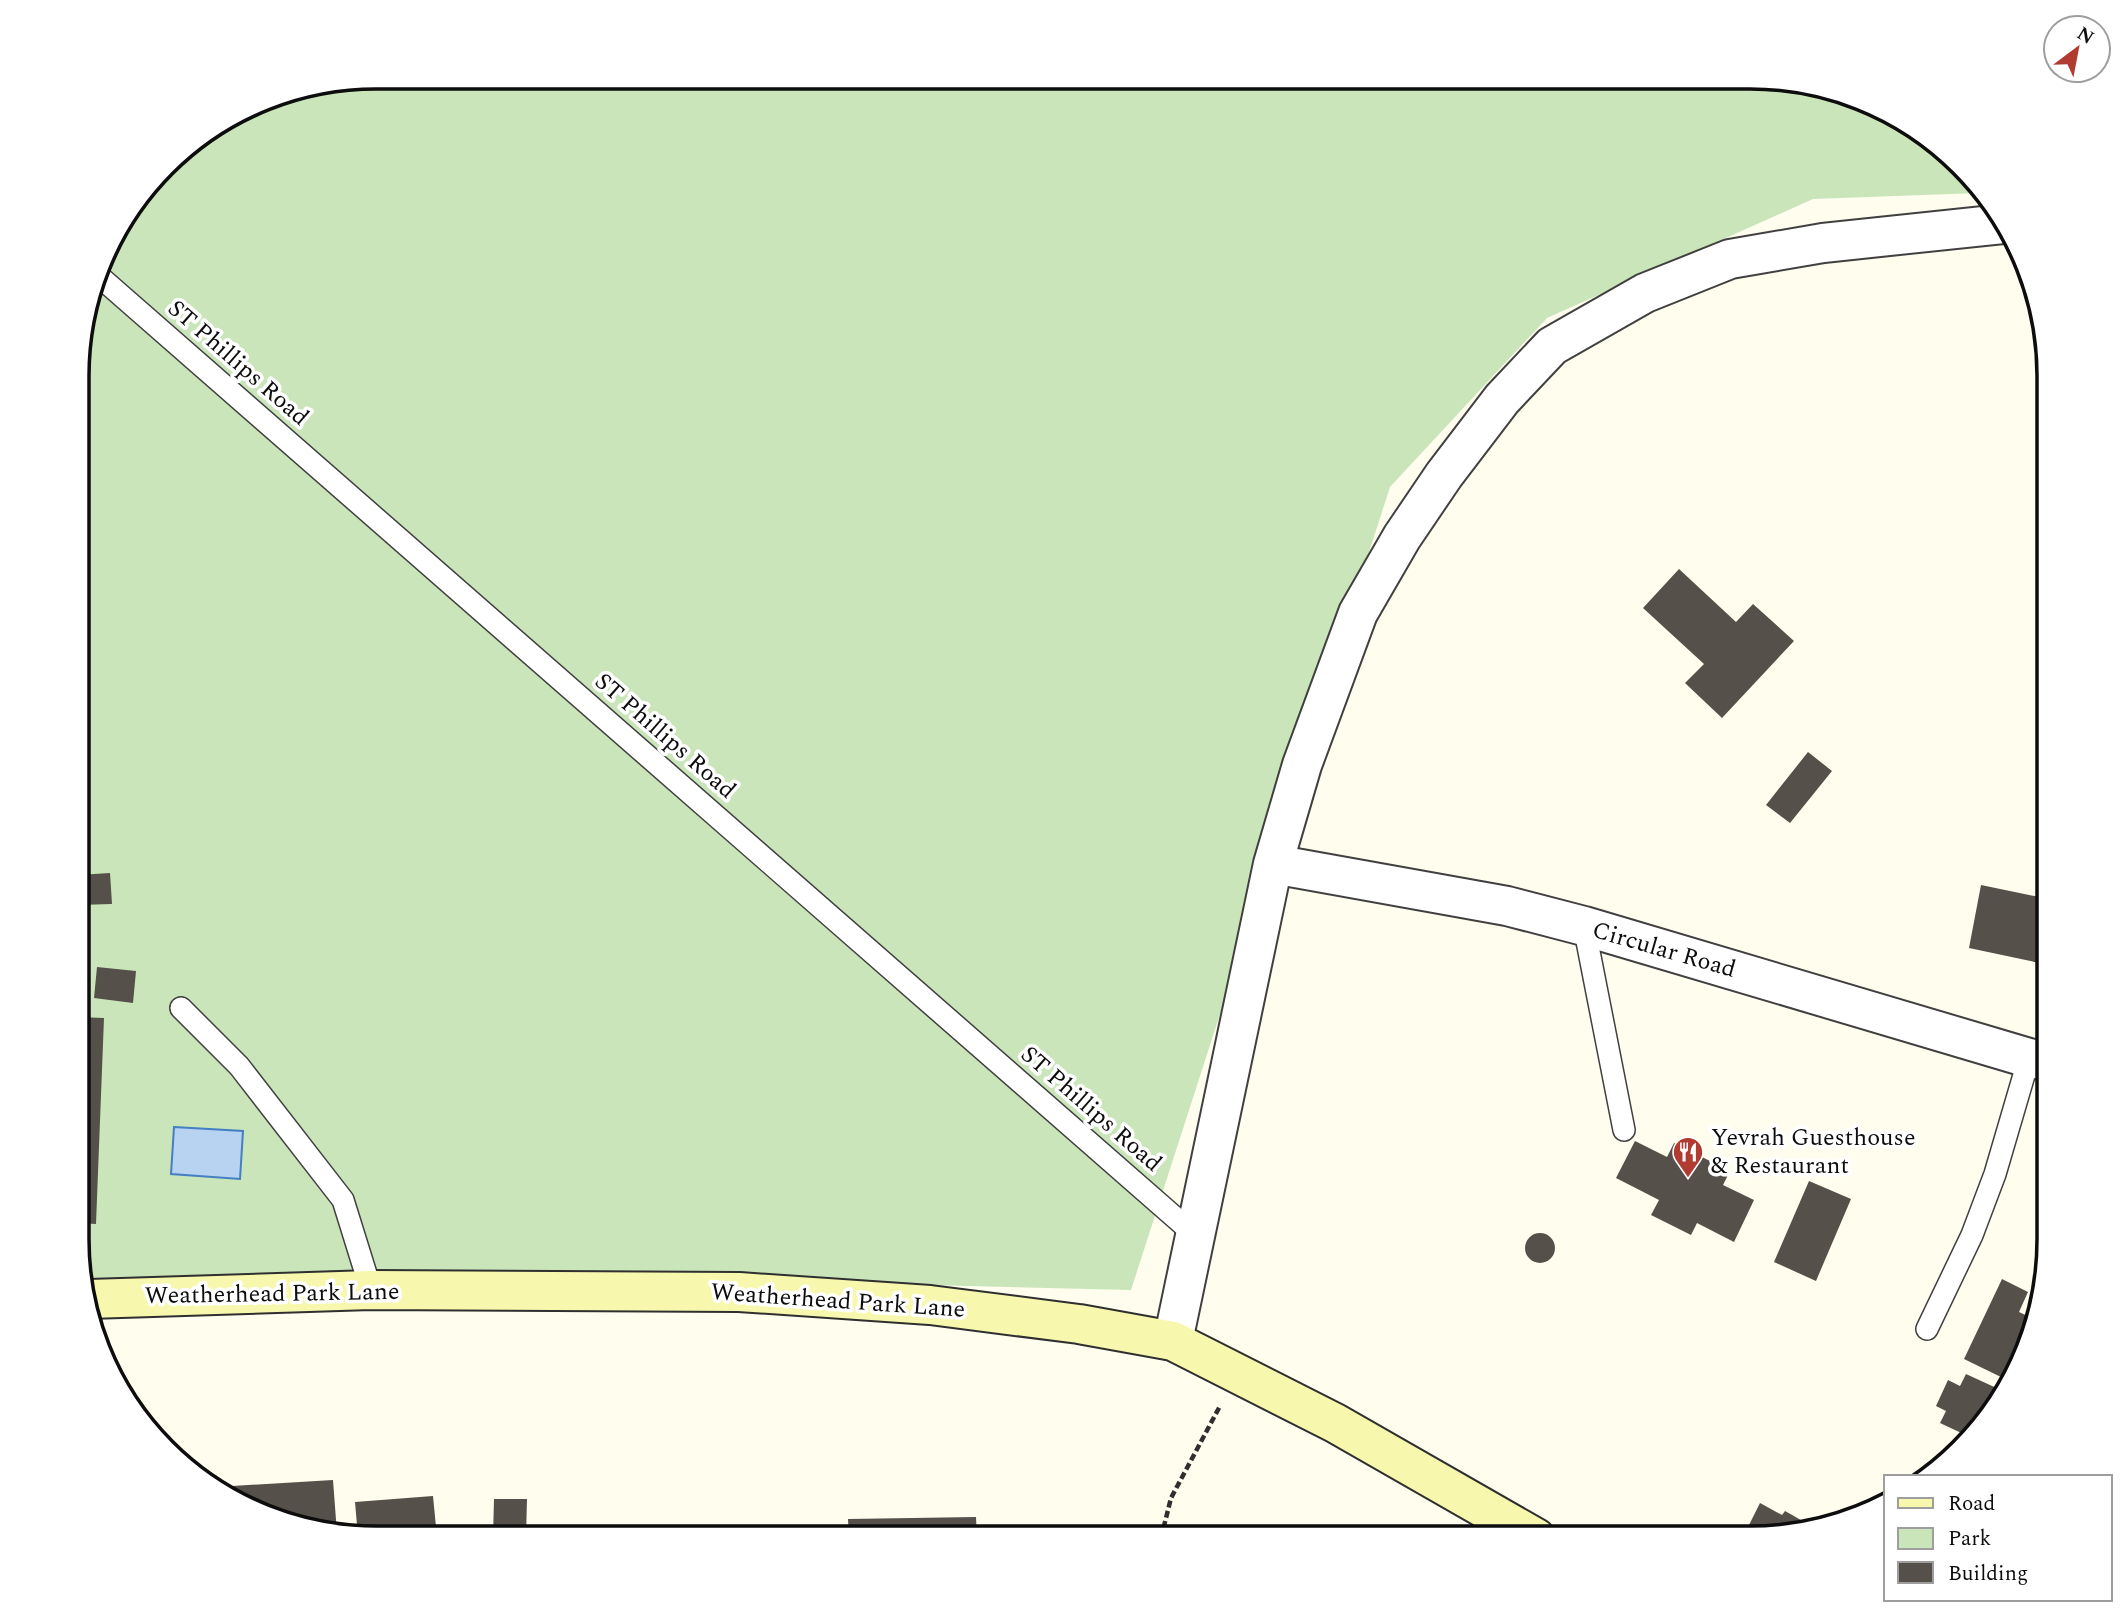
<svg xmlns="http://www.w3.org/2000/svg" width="2126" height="1615" viewBox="0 0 2126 1615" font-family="Spectral,serif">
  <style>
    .green { fill: #cbe5ba }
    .water { fill: #b7d3f1; stroke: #447fc2; stroke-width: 2 }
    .building { fill: #55504a }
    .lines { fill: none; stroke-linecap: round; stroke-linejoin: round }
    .lane-casing { stroke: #404040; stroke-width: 24 }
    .street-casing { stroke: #404040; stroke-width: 42 }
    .secondary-casing { stroke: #2f2f2f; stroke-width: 42 }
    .path { stroke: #2f2f2f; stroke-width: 4.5; stroke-dasharray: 7 3.5; stroke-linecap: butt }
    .lane { stroke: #fff; stroke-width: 21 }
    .street { stroke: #fff; stroke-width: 38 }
    .secondary { stroke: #f7f8ae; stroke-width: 38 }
    .labels { text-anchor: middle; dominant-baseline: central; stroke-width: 7; stroke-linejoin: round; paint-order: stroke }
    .street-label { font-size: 24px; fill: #0d0d0d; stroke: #fff }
    .poi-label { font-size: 24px; fill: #0d0d0d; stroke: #fff; text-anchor: start }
    .rim { fill: none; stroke: #0d0d0d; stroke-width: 3.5 }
  </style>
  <rect width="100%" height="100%" fill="#fefdee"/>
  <!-- green -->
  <path class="green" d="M377,77L1769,78L1864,100L1947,151L1978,193L1813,199L1547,318L1390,487L1131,1290L405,1272L86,1291L78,1258L80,337L117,227L179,151L280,93Z"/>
  <!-- water -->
  <path class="water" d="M174,1127L243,1131L240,1179L171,1174Z"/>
  <!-- building -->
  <path class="building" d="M1679,569L1736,622L1753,604L1794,641L1722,718L1685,683L1704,664L1643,608Z
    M1808,752L1832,771L1790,823L1766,805Z
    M110,873L112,904L78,905V875Z
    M1981,885L2049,899V965L1969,948Z
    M97,967L136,971L133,1003L94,998Z
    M78,1017L104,1018L96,1224L78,1223Z
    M1635,1141L1667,1157L1674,1143L1730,1171L1723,1185L1754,1200L1734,1242L1697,1223L1691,1235L1651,1215L1659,1200L1616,1178Z
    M1809,1181L1851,1199L1816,1281L1774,1262Z
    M1525 1248a15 15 0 1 1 30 0a15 15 0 1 1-30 0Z
    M2002,1279L2028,1292L2019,1312L2034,1319L2026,1353L2014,1372L2007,1369L2003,1378L1964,1359Z
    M1966,1374L2003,1391L1972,1438L1940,1423L1946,1411L1936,1406L1948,1380L1960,1386Z
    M333,1480L337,1533L262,1515L216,1487Z
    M433,1496L437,1537H358L355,1502Z
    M494,1499H527L526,1537H493Z
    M1760,1503L1782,1515L1785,1511L1808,1524L1757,1536L1746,1531Z
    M976,1517L977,1538H849L848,1519Z"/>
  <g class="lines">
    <!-- lane casing -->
    <g class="lane-casing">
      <path id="lane" d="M100,277L1195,1235
        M1584,926L1624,1130
        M181,1008L239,1066L343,1200L371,1290
        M1927,1329L1972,1235L1995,1174L2029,1058"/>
    </g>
    <!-- street casing -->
    <g class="street-casing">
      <path id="street" d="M1273,864L1507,906L1584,926L2029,1058L2048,1061
        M1173,1341L1273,864L1302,765L1358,613L1402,537L1444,475L1502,399L1552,346L1645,293L1730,259L1823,243L2003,224"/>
    </g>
    <!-- secondary casing -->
    <g class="secondary-casing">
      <path id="secondary" d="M89,1299L371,1290L739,1292L930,1305L1079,1324L1173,1341L1335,1423L1536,1538"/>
    </g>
    <!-- path -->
    <path class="path" d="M1161,1538L1171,1498L1220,1406"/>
    <!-- lane -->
    <use href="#lane" class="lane"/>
    <!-- street -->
    <use href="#street" class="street"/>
    <!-- secondary -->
    <use href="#secondary" class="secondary"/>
  </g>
  <!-- icons -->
  <defs>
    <g id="restaurant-pin" transform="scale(1.575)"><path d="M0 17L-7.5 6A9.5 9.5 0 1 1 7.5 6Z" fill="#b13b30" stroke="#fff"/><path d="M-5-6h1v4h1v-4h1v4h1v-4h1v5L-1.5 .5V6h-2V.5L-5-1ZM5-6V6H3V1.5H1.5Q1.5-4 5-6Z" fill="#fff"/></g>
  </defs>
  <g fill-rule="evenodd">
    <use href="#restaurant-pin" x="1688" y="1152"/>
  </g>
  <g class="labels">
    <!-- street labels -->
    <g class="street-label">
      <text transform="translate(238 363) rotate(41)">ST Phillips Road</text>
      <text transform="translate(665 736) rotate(41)">ST Phillips Road</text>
      <text transform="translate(1664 950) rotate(16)">Circular Road</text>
      <text transform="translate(1091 1109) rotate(41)">ST Phillips Road</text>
      <text transform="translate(272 1294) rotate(-1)">Weatherhead Park Lane</text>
      <text transform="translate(838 1301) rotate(4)">Weatherhead Park Lane</text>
    </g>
    <!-- poi labels -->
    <g class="poi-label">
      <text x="1711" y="1138">Yevrah Guesthouse<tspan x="1711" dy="28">&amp; Restaurant</tspan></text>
    </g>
  </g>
  <!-- crop -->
  <path d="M0 0H2126V1615H0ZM376 89H1750A287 287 0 0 1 2037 376V1239A287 287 0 0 1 1750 1526H376A287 287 0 0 1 89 1239V376A287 287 0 0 1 376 89Z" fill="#fff" fill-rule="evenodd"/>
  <path class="rim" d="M376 89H1750A287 287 0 0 1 2037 376V1239A287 287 0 0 1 1750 1526H376A287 287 0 0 1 89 1239V376A287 287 0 0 1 376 89Z"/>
  <!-- legend -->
  <rect x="1884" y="1475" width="228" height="126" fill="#ffffff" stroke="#9e9e9e" stroke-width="2"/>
  <rect x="1898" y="1498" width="35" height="10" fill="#f7f8ae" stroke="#9e9e9e" stroke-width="2"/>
  <text x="1948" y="1510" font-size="21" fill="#0d0d0d">Road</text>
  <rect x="1898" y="1528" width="35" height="21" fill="#cbe5ba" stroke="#9e9e9e" stroke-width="2"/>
  <text x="1948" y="1545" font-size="21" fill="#0d0d0d">Park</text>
  <rect x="1898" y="1562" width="35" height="21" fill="#55504a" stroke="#9e9e9e" stroke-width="2"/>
  <text x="1948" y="1580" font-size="21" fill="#0d0d0d">Building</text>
  <!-- north arrow -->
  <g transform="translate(2077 49) rotate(32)"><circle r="33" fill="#ffffff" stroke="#9e9e9e" stroke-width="2"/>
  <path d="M0-5L12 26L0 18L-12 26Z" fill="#b13b30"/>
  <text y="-10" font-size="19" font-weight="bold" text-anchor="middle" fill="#0d0d0d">N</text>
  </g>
</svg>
